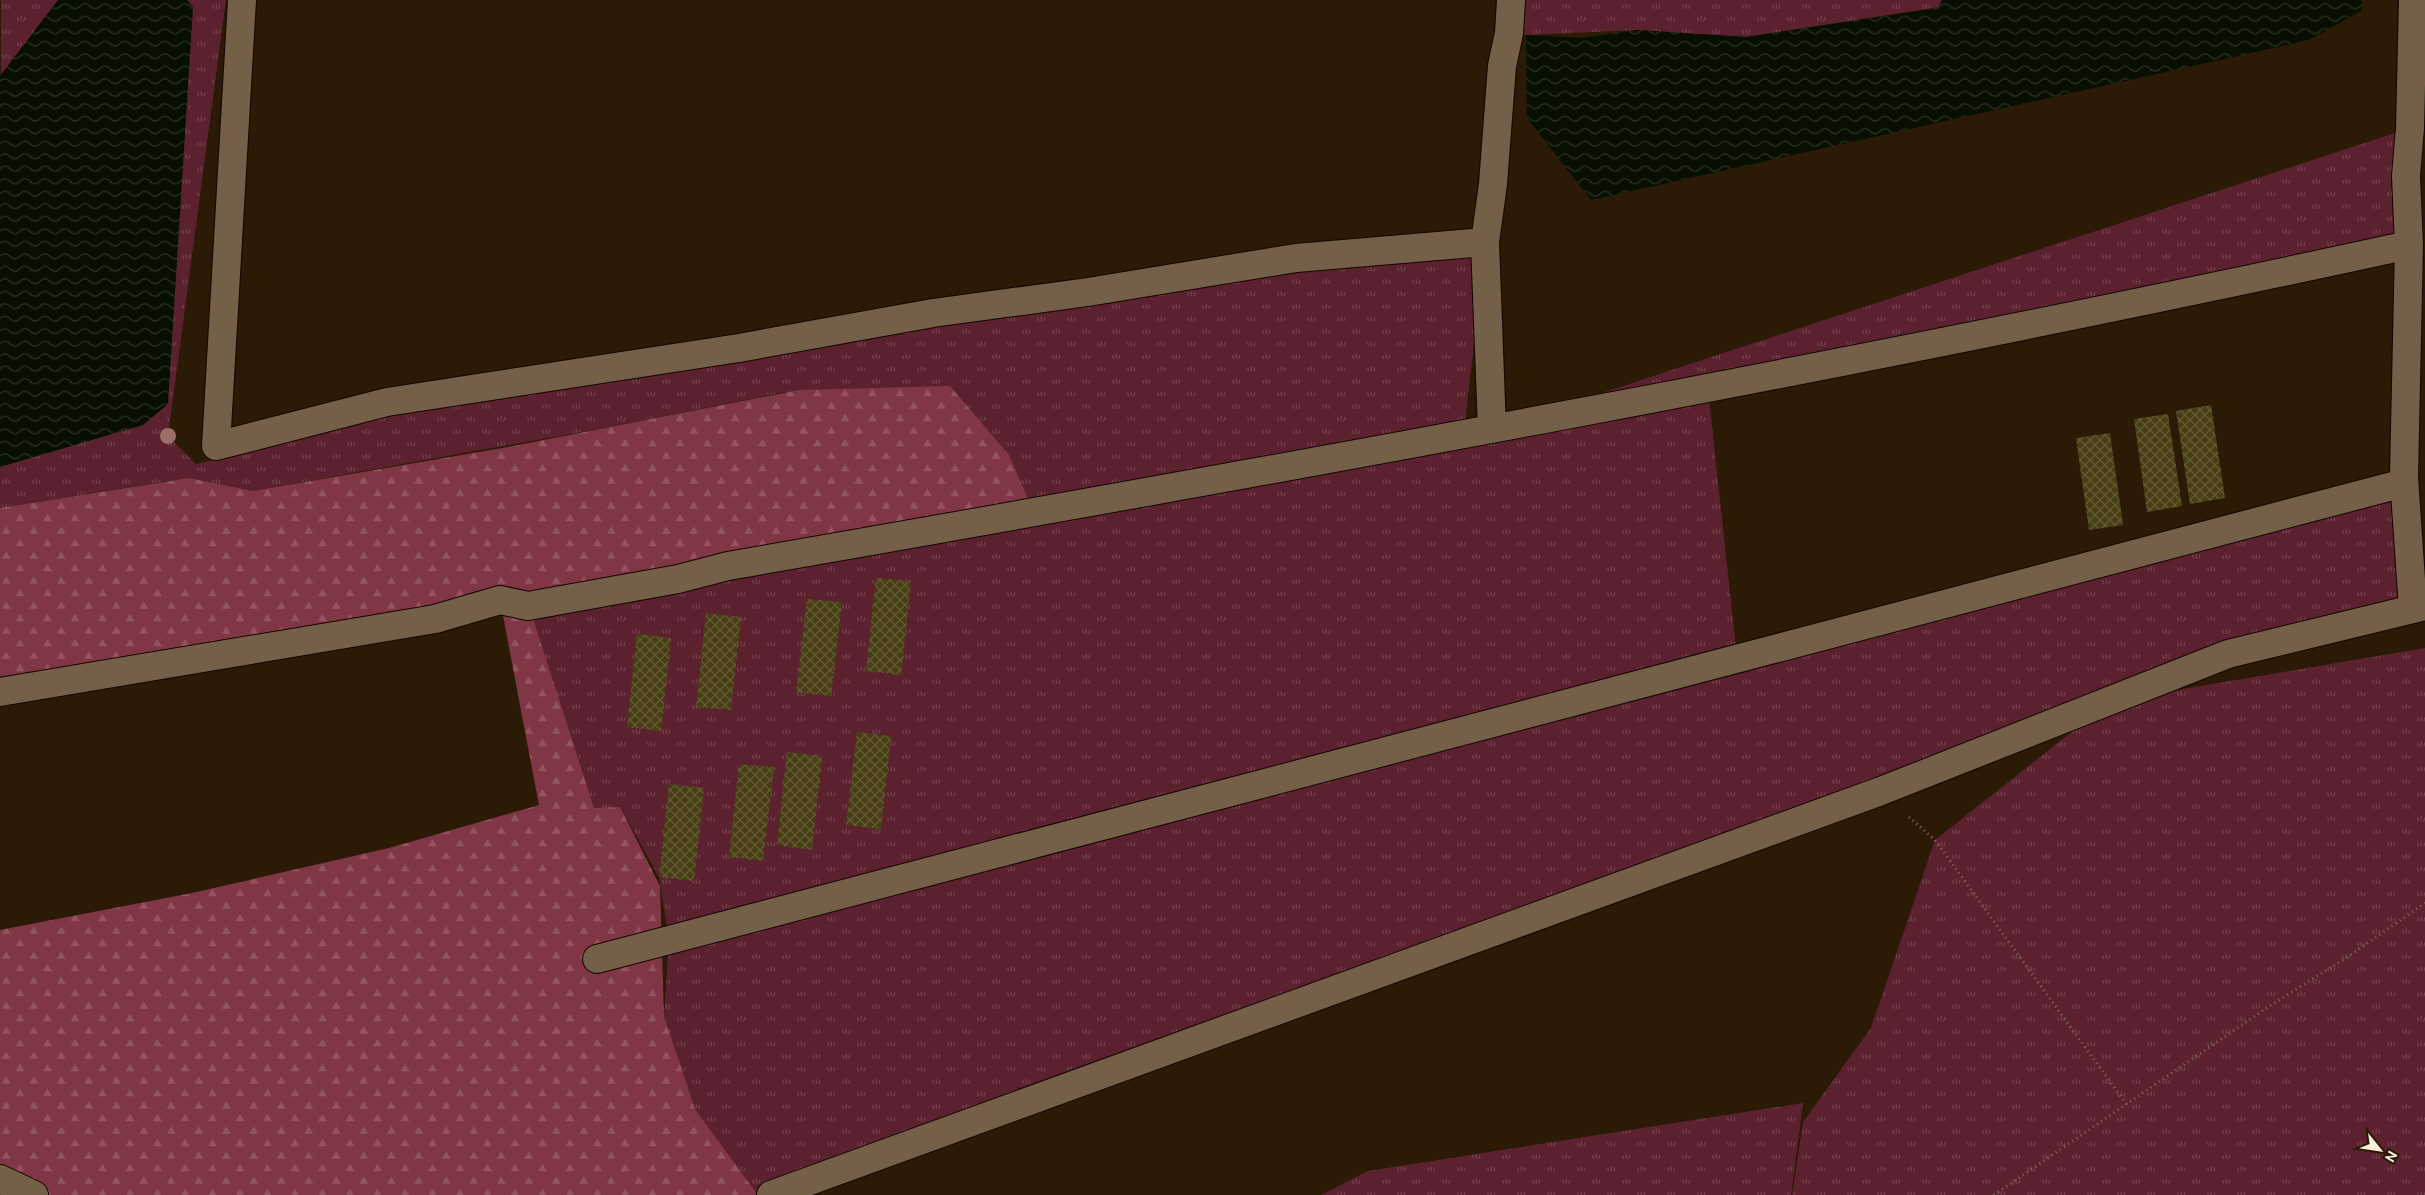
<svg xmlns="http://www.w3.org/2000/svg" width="2425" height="1195" viewBox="0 0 2425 1195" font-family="Ubuntu,sans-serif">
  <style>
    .grass { fill: url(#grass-tufts) }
    .forest { fill: url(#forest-firs) }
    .water { fill: url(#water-waves) }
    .building { fill: url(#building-cross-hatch) }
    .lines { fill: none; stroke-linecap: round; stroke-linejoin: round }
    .street-casing { stroke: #130500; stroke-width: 30 }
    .secondary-casing { stroke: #130500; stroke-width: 30 }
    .path { stroke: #7e6f5d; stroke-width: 3; stroke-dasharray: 1 4; stroke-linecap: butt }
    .street { stroke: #746049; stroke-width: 28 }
    .secondary { stroke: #746049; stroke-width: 28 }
    .tree { fill: #9c6e6a }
  </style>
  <defs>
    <pattern id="grass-tufts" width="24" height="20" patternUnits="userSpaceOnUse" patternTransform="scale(1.25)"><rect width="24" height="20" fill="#5b212e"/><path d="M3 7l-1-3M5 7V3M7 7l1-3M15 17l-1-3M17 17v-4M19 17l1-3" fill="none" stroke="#73414c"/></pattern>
    <pattern id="forest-firs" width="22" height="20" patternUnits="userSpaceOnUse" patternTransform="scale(1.25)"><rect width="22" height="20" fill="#813646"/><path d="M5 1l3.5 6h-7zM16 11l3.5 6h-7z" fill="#945360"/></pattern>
    <pattern id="water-waves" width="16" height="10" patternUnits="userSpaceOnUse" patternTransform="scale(1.25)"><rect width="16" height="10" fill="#060f00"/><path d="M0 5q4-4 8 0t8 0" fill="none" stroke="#2b3225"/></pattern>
    <pattern id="building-cross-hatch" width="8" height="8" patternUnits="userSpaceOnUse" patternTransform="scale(1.25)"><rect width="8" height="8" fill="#473f13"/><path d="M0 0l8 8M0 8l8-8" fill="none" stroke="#625b35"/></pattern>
  </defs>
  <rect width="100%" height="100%" fill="#2b1a05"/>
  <!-- grass -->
  <path class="grass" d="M1,0H226L168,436L196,464L515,383L1485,242L1464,433L1034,512L1009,455L785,392L604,428L252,491L174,480L0,508Z
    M1511,0H1942L1939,7L1746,37L1638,30L1526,35L1509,33Z
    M2410,128L2409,245L1708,389L1737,658L2393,486L2412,598L2147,695L2425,648V1195H1792L1803,1122L1871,1028L1935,840L2093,715L758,1195L695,1109L664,1016L669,940L659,877L620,807L594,809L528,606L1492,429Z
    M1803,1103L1791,1195H1321L1368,1171Z"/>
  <!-- forest -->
  <path class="forest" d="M950,386L1009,455L1034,512L529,606L594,808L620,807L660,886L664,1016L695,1109L758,1195H30L0,1181V930L192,893L389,848L539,805L500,600L0,692V508L189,478L252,491L508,447L799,390Z"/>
  <!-- water -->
  <path class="water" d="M58,0H187L193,7L168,404L143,425L0,467V76Z
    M1942,0H2362L2361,11L2309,40L1591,200L1527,118L1526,35L1581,38L1638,30L1746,37L1938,8Z"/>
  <!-- building -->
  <path class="building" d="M2211,405L2225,498L2190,504L2176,411Z
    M2168,414L2182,506L2147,512L2134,419Z
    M2110,433L2123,525L2089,530L2076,438Z
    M876,578L911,581L901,675L866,671Z
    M807,599L842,602L831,696L796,692Z
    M706,613L741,617L731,710L696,707Z
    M637,634L671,638L661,731L627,727Z
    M857,732L891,736L881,829L846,825Z
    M787,752L822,756L812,850L777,845Z
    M739,764L774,767L763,861L729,857Z
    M669,784L704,788L694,881L659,877Z"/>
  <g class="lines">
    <!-- street casing -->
    <g class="street-casing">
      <path id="street" d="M242,0L216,446L387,402L739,348L933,313L1088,292L1296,258L1485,242
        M2413,0L2410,128L2406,176L2409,245L2404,477L2413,609
        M1492,429L1485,242L1493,184L1502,66L1509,33L1511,0
        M0,692L435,619L500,600L528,606L678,579L728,566C1290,468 1852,366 2409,245
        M597,959L2404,483"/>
    </g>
    <!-- secondary casing -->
    <g class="secondary-casing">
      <path id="secondary" d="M0,1179L34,1195
        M771,1195L1881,791L2228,654L2425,606"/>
    </g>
    <!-- path -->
    <path class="path" d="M1909,817L1935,840L2127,1105
      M1994,1195L2268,1007L2349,956L2425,903"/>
    <!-- street -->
    <use href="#street" class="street"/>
    <!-- secondary -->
    <use href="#secondary" class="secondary"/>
  </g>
  <!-- trees -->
  <circle class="tree" cx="168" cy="436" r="8"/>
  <!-- north arrow -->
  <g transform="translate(2380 1150) rotate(120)" stroke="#2b1a05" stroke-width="4" paint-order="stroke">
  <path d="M0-4L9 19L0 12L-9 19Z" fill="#f8ecdf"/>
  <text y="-8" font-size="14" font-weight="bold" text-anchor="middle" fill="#f8ecdf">N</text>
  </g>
</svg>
